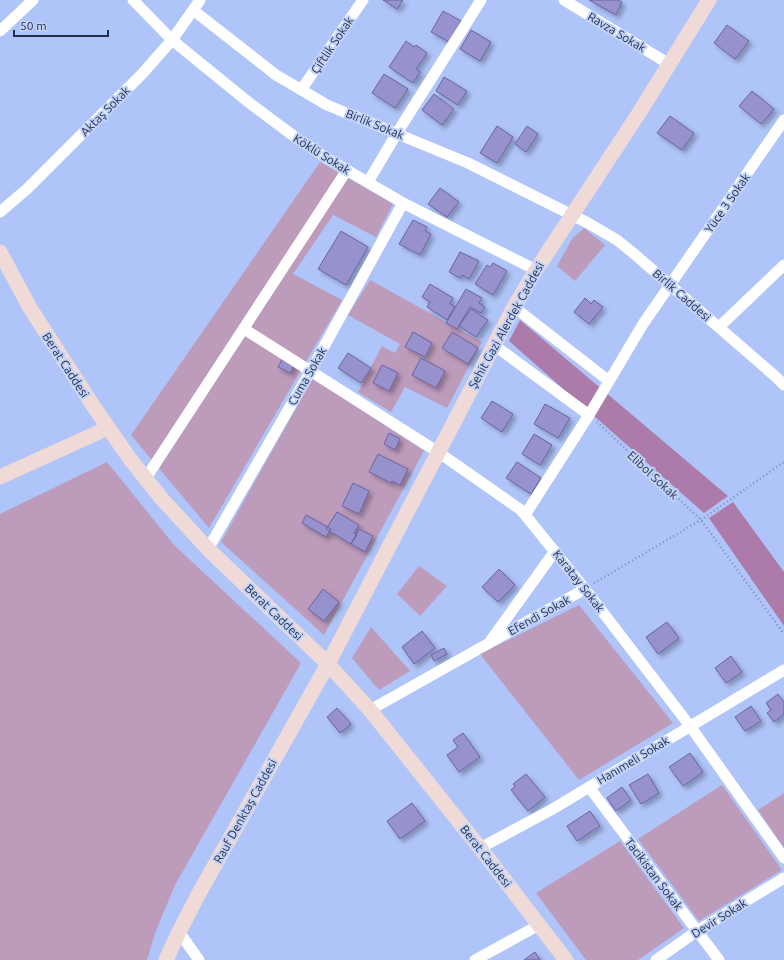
<svg xmlns="http://www.w3.org/2000/svg" width="784" height="960" viewBox="0 0 784 960" font-family="Ubuntu,sans-serif">
  <style>
    .green { fill: #bd9bbb }
    .forest { fill: #ac7baa }
    .building { fill: #9792ce; stroke: #6a63a1; filter: url(#shadow) }
    .lines { fill: none; stroke-linecap: round; stroke-linejoin: round }
    .path { stroke: #7f8fba; stroke-width: 2.5; stroke-dasharray: 1 3; stroke-linecap: butt }
    .street { stroke: #fff; stroke-width: 11 }
    .secondary { stroke: #f0dad7; stroke-width: 15 }
    .labels { text-anchor: middle; dominant-baseline: central; stroke-width: 4; stroke-linejoin: round; paint-order: stroke }
    .street-label { font-size: 12px; fill: #252e48; stroke: #c1d2f9 }
  </style>
  <defs>
    <filter id="shadow"><feDropShadow dx="3.5" dy="3.5" stdDeviation="2" flood-color="#0004"/></filter>
  </defs>
  <rect width="100%" height="100%" fill="#afc4f8"/>
  <!-- green -->
  <path class="green" d="M320,162L393,204L376,237L333,215L293,274L342,300L209,528L131,435Z
    M584,228L605,245L575,281L557,266L572,239Z
    M370,280L482,342L447,408L405,387L391,412L358,392L382,346L395,353L400,344L348,315Z
    M313,378L424,451L324,635L221,542Z
    M107,462L174,545L301,663L175,885L155,933L147,960H0V514Z
    M419,566L447,586L420,616L397,594Z
    M579,605L673,723L579,780L480,654Z
    M371,627L410,671L379,690L352,658Z
    M722,785L782,870L699,921L638,839Z
    M784,793V848L758,810Z
    M620,841L684,928L638,960H586L536,893Z"/>
  <!-- forest -->
  <path class="forest" d="M520,320L728,496L704,513L509,341Z
    M733,502L784,572V626L709,518Z"/>
  <!-- building -->
  <path class="building" d="M383,0H403L397,9Z
    M589,0H618L622,2L616,15Z
    M443,11L461,21L449,42L431,32Z
    M727,25L749,41L735,59L714,43Z
    M471,30L491,42L480,61L460,49Z
    M406,41L414,47L416,45L427,53L416,69L420,72L413,83L389,67Z
    M384,74L408,89L395,108L372,93Z
    M444,77L467,91L458,105L436,91Z
    M752,91L774,109L761,124L739,106Z
    M434,94L454,109L442,125L422,110Z
    M670,116L694,133L682,150L657,133Z
    M497,126L513,137L497,163L480,153Z
    M527,126L538,134L526,152L515,144Z
    M440,188L459,202L447,217L428,204Z
    M413,220L427,227L425,231L431,234L420,255L399,244Z
    M341,231L368,247L346,285L318,269Z
    M460,252L479,261L469,279L462,275L460,278L449,272Z
    M493,263L507,271L493,295L475,284L487,265L490,267Z
    M430,284L453,298L450,304L455,307L447,320L427,307L430,302L422,297Z
    M466,289L482,298L479,303L485,307L481,313L470,307L457,329L446,323Z
    M585,298L591,304L594,300L603,307L589,324L574,312Z
    M471,309L488,320L476,337L459,326Z
    M413,332L432,343L425,357L405,347Z
    M452,332L478,348L468,364L442,348Z
    M348,353L371,368L361,383L338,368Z
    M283,358L295,364L290,373L278,367Z
    M421,358L445,371L436,388L412,375Z
    M382,365L398,373L389,391L373,383Z
    M492,401L513,414L502,432L481,418Z
    M545,404L570,418L558,438L534,424Z
    M389,433L400,439L395,450L384,444Z
    M534,434L552,445L540,465L522,454Z
    M378,454L408,469L400,485L392,481L391,483L369,472Z
    M517,462L541,478L531,494L506,478Z
    M353,483L369,491L359,514L342,506Z
    M337,512L359,525L354,533L357,535L351,544L326,529Z
    M306,515L331,529L326,537L302,523Z
    M359,529L373,536L365,552L351,544Z
    M499,569L515,585L498,602L482,587Z
    M323,589L339,602L324,621L308,609Z
    M667,622L679,638L658,654L646,637Z
    M422,631L435,648L414,664L402,647Z
    M444,648L447,654L434,661L431,655Z
    M731,656L742,672L726,683L715,668Z
    M778,694L784,702V714L774,722L767,713L771,710L766,703Z
    M751,706L761,721L745,731L735,717Z
    M337,708L351,724L340,733L327,717Z
    M463,733L480,757L459,772L447,755L458,747L453,740Z
    M690,753L703,772L683,786L669,767Z
    M526,774L545,797L528,811L511,790L515,786L513,784Z
    M648,774L659,793L641,804L629,785Z
    M622,787L631,800L616,811L607,798Z
    M412,803L425,821L400,839L387,821Z
    M590,811L600,826L577,841L567,826Z
    M535,952L540,960H524Z"/>
  <g class="lines">
    <!-- path -->
    <path class="path" d="M597,422L701,520L784,634
      M594,583L701,520L784,462"/>
    <!-- street -->
    <path class="street" d="M133,0L172,40L247,101L295,137L328,159L403,203L536,270
      M564,0L669,64
      M193,10L276,75L327,105L468,163L588,223L617,240L632,252L776,377L784,385
      M0,31L33,0
      M301,90L363,0
      M368,182L397,133L481,0
      M0,212L27,189L142,74L172,40L200,0
      M514,307L609,381
      M719,327L784,265
      M244,329L438,452L521,510L585,589L690,726L784,858
      M494,345L589,415
      M146,478L347,170
      M525,515L589,415L643,324L784,120
      M208,549L310,372L403,203
      M491,640L555,551
      M370,710L585,589
      M589,787L719,960
      M480,848L551,810L784,670
      M179,932L199,960
      M475,960L539,925
      M656,960L697,931L784,878"/>
    <!-- secondary -->
    <path class="secondary" d="M0,252L30,308L92,404L130,459L162,499L208,549L328,664L370,710L480,848L566,960
      M0,477L108,428
      M166,960L179,932L198,895L328,664L514,307L536,270L639,113L709,0"/>
  </g>
  <g class="labels">
    <!-- street labels -->
    <g class="street-label">
      <text transform="translate(617 32) rotate(31)">Ravza Sokak</text>
      <text transform="translate(332 45) rotate(-56)">Çiftlik Sokak</text>
      <text transform="translate(105 111) rotate(-45)">Aktaş Sokak</text>
      <text transform="translate(375 124) rotate(22)">Birlik Sokak</text>
      <text transform="translate(322 154) rotate(32)">Köklü Sokak</text>
      <text transform="translate(727 203) rotate(-55)">Yüce 3 Sokak</text>
      <text transform="translate(682 295) rotate(41)">Birlik Caddesi</text>
      <text transform="translate(506 325) rotate(-61)">Şehit Gazi Alerdek Caddesi</text>
      <text transform="translate(66 365) rotate(57)">Berat Caddesi</text>
      <text transform="translate(307 376) rotate(-60)">Cuma Sokak</text>
      <text transform="translate(653 475) rotate(43)">Elibol Sokak</text>
      <text transform="translate(579 581) rotate(52)">Karatay Sokak</text>
      <text transform="translate(274 612) rotate(44)">Berat Caddesi</text>
      <text transform="translate(539 615) rotate(-29)">Efendi Sokak</text>
      <text transform="translate(633 760) rotate(-31)">Hanımeli Sokak</text>
      <text transform="translate(245 811) rotate(-61)">Rauf Denktaş Caddesi</text>
      <text transform="translate(486 856) rotate(52)">Berat Caddesi</text>
      <text transform="translate(654 874) rotate(53)">Tacikistan Sokak</text>
      <text transform="translate(719 918) rotate(-32)">Devir Sokak</text>
    </g>
  </g>
  <!-- scale -->
  <path d="M14 30v6h94v-6" fill="none" stroke="#252e48" stroke-width="2"/>
  <text x="20" y="30" font-size="12" fill="#252e48" stroke="#c1d2f9" stroke-width="3" paint-order="stroke">50 m</text>
</svg>
